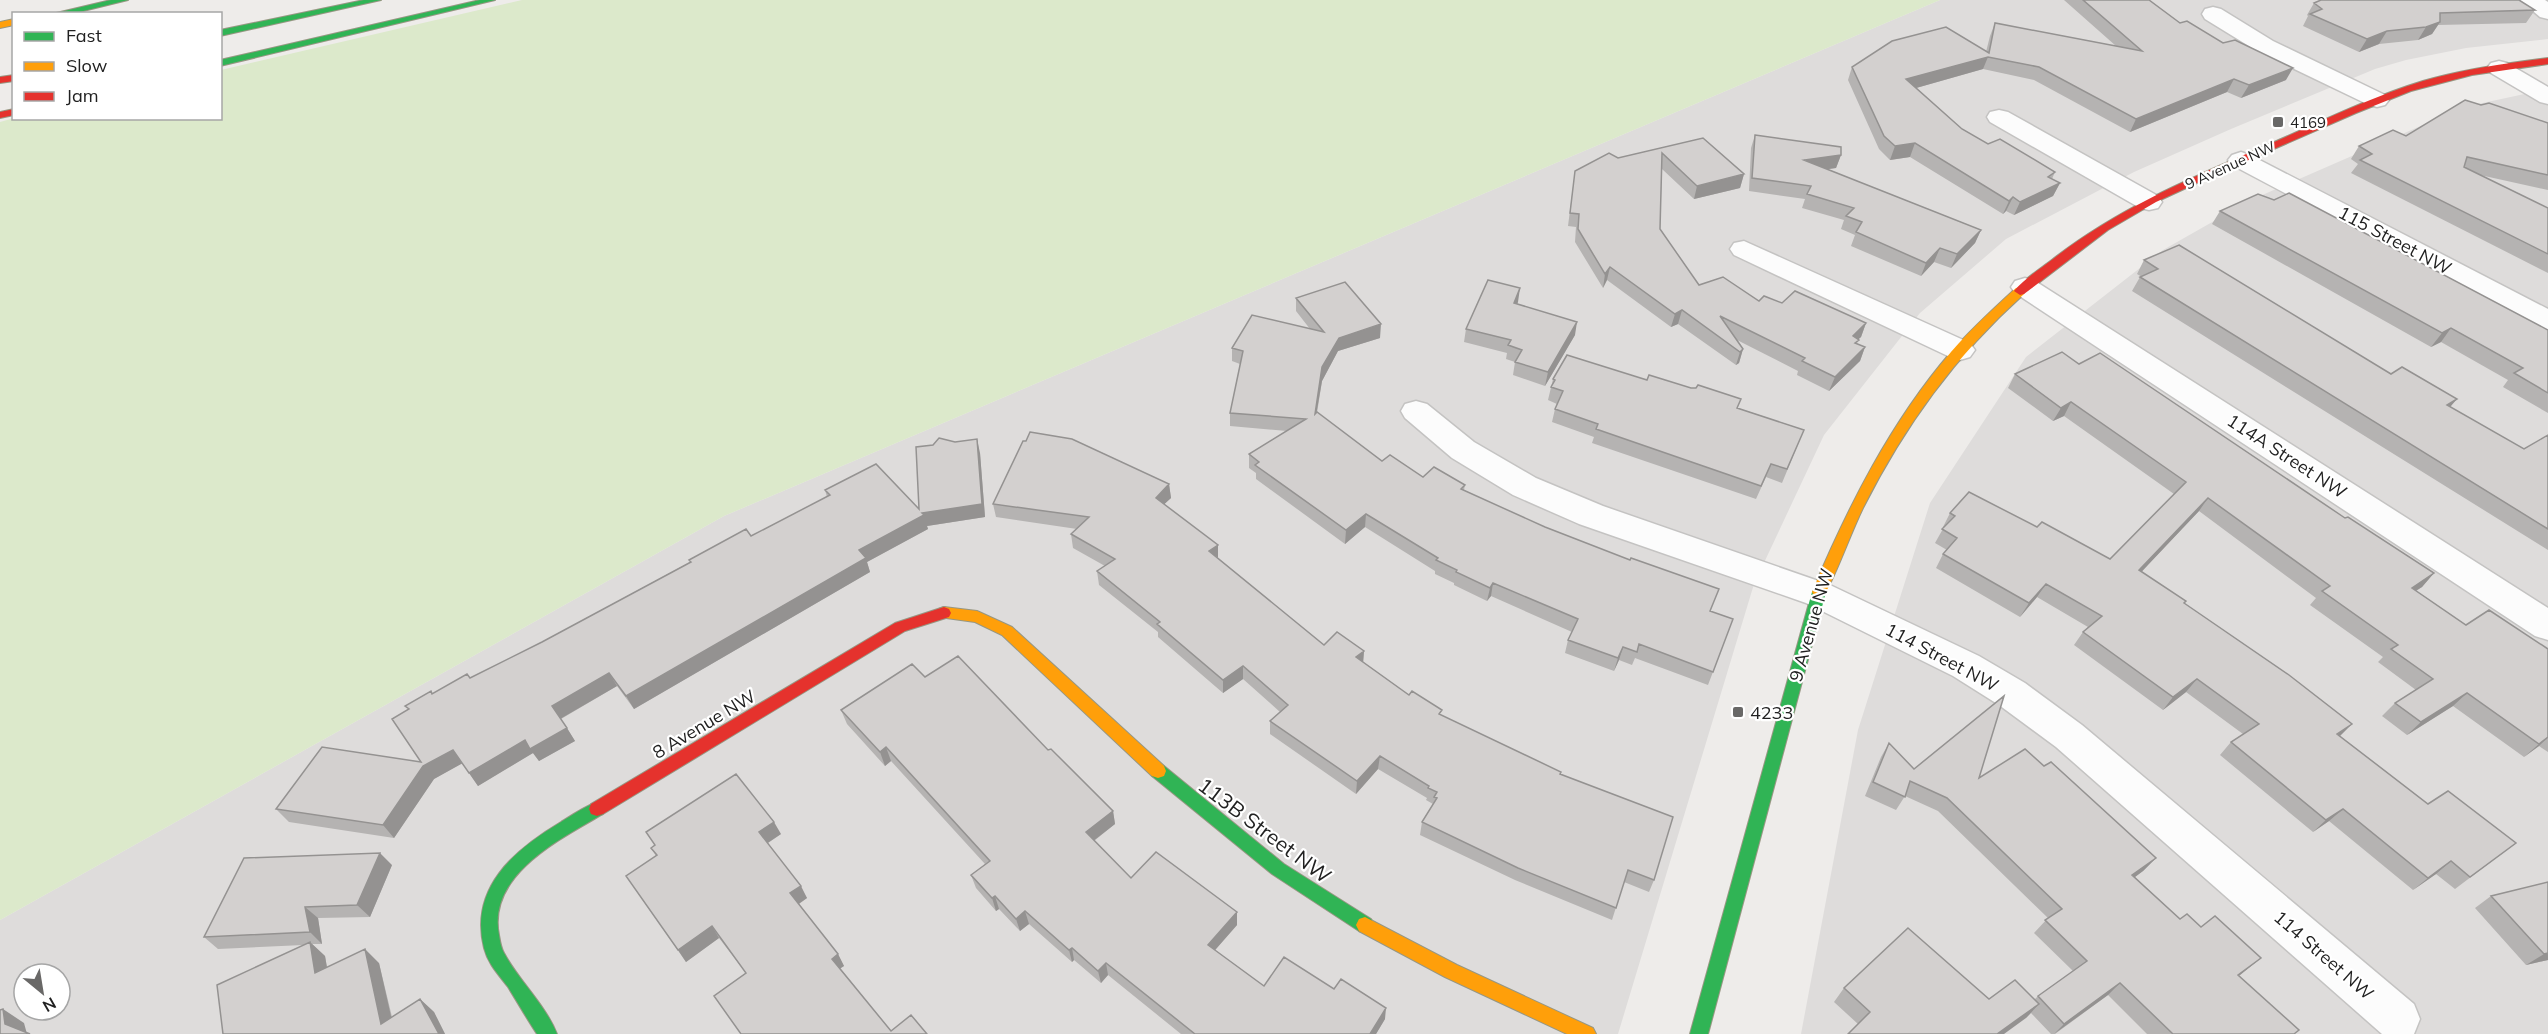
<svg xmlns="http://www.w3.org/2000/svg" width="2548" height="1034" viewBox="0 0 2548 1034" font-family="Mulish,sans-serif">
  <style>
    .residential { fill: #dedcdb; fill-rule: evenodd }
    .grass { fill: #dce9cb }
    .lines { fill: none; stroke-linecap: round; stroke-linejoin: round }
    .street-casing { stroke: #c4c3c2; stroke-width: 3 }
    .fast-casing { stroke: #979783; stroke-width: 2 }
    .slow-casing { stroke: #979783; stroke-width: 2 }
    .jam-casing { stroke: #979783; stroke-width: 2 }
    .street { fill: #fcfcfc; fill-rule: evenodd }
    .fast { fill: #30b455; fill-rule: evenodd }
    .slow { fill: #ff9f0a; fill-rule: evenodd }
    .jam { fill: #e5322d; fill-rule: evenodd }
    .wall { fill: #b5b3b2 }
    .shaded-wall { fill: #949291 }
    .building { fill: #d3d0cf; stroke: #949291; stroke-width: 1.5 }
    .poi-dot { fill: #696867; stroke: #fff; stroke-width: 2 }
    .labels { text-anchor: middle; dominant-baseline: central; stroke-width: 4.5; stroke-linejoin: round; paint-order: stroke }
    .far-poi-label { font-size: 15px; fill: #212121; stroke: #fff; text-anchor: start }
    .far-street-label { font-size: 15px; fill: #212121; stroke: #fff }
    .street-label { font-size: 18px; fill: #212121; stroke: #fff }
    .poi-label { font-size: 18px; fill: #212121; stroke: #fff; text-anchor: start }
    .near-street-label { font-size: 21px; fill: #212121; stroke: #fff }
  </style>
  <rect width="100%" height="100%" fill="#eeecea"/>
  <!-- residential -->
  <path class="residential" d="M1940,0H2548V39L2466,48L2406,60L2375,69L2231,129L2134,172L2006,239L1920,313L1824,435L1754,584L1618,1034H0V920L724,516ZM24,974H60V1010H24Z
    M2548,89V1034H1801L1858,730L1930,503L2026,357L2163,250L2251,200L2464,107Z"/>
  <!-- grass -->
  <path class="grass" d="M522,0H1940L724,516L0,920V122L14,118H220L221,70Z"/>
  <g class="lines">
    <!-- street casing -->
    <g class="street-casing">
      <path id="street" d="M2520,0H2545L2548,2V19L2540,17Z
        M2213,7L2221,9L2273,41L2385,95L2389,100L2385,105L2377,107L2369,105L2257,51L2205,19L2202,14L2205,9Z
        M2499,61L2507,63L2548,87V104L2540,102L2491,73L2487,68L2491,63Z
        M1999,110L2008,112L2158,196L2162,202L2158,208L2149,210L2140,208L1990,122L1987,117L1990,112Z
        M2241,152L2250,155L2548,309V330L2538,327L2232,165L2228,160L2232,155Z
        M1744,241L1970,343L1975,350L1970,357L1960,360L1950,357L1734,255L1730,249L1734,243Z
        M2025,278L2035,281L2548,608V640L2535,636L2015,293L2011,287L2015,281Z
        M1416,401L1427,404L1474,442L1536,478L1603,506L1830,585L1979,656L2025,683L2082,725L2414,1004L2420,1019L2414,1034H2382L2056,747L1999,705L1953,676L1806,603L1579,524L1513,495L1452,458L1405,418L1401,411L1405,404Z"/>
    </g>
    <!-- fast casing -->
    <g class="fast-casing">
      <path id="fast" d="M111,0H128L71,14H52Z
        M364,0H381L220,36V30Z
        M480,0H495L220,66V60Z
        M1819,587L1824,588L1826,592L1708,1034H1690L1812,592L1814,588Z
        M1158,764L1164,766L1284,864L1371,919L1374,925L1371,931L1365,933L1359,931L1272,874L1152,776L1150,771L1152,766Z
        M597,802L603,804L605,809L603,814C560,839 487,875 499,935C500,941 501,948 504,953C519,981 545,1004 557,1034H537C527,1019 518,1003 508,987C499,975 488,964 484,948C469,888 514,850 561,822C572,815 584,807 597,802Z"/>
    </g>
    <!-- slow casing -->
    <g class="slow-casing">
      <path id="slow" d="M14,19V25L0,28V22Z
        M2020,287L2026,291L2024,294C1955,356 1905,425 1863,508C1849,537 1839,568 1824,596H1814L1812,592C1848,507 1890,423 1951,352C1971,329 1993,309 2016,288Z
        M944,607L977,611L1012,627L1164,766L1166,771L1164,776L1158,778L1152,776L1002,635L975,622L939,617L937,613L939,609Z
        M1365,917L1457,965L1593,1028L1596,1034H1567L1445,977L1359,931L1356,925L1359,919Z"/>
    </g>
    <!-- jam casing -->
    <g class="jam-casing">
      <path id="jam" d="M2548,58V64L2472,75L2411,91L2356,113L2210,177L2156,202L2108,230L2024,294L2020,295L2014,291C2024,279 2040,269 2053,259C2120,207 2195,176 2272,143C2322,121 2371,97 2423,81C2464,69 2506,63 2548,58Z
        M14,75V81L0,83V77Z
        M14,109V115L0,118V112Z
        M944,607L949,609L951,613L949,617L905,631L603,814L597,816L591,814L589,809L591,804L895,623Z"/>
    </g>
    <!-- street -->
    <use href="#street" class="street"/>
    <!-- fast -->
    <use href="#fast" class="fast"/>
    <!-- slow -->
    <use href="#slow" class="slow"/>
    <!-- jam -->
    <use href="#jam" class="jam"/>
  </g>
  <!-- wall -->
  <path class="wall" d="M2064,0H2149L2180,23L2286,80L2241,98L2227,92L2130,132L2034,80L1983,69L1916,88L1962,129L1988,144L2055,172L2052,179L2060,183L2053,196L2014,215L2006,211L2003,214L1910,157L1890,160L1879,149L1848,80L1852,67L1986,52L1990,36L1995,23L2116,46Z
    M2314,3L2535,10L2526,23L2438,25L2432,34L2418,40L2379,44L2359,52L2303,26L2308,16L2307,15Z
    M2481,105L2548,123V190L2480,175L2548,208V273L2351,173L2358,164L2351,159L2359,146L2406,136Z
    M1755,135L1841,155L1836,168L1827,169L1981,230L1975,243L1951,268L1934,262L1921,276L1851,246L1855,235L1841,229L1844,220L1802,208L1805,199L1749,191L1751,148Z
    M1703,138L1744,174L1740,188L1694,199L1662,169L1660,229L1699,285L1759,301L1782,303L1866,323L1861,337L1858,339L1857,344L1865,347L1860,361L1829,391L1797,375L1798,371L1737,340L1743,349L1739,363L1736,365L1678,324L1671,327L1607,280L1603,288L1575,242L1576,227L1568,226L1575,171L1618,158Z
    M2220,211L2548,330V413L2503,387L2508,380L2441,342L2431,347L2212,224Z
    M2144,260L2391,374L2524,449L2548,435V550L2132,291L2140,277H2142L2137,274Z
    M1296,298L1380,338L1338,351L1322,381L1317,413L1382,461L1423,477L1465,485L1464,490L1710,611L1733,619L1708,685L1635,658L1632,665L1619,660L1614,671L1565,653L1568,640L1572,632L1491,596L1487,601L1454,585V583L1435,574V571L1365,527L1345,544L1256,479V473L1249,468V454L1287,431L1230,426V413L1240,364L1232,361V348L1310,329L1296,311Z
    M1518,302L1517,304L1575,335L1545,386L1513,375L1515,362L1506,359L1507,353L1464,342L1466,329Z
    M2079,364L2345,518L2434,573L2422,587L2416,591L2466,625L2548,649V752L2539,746L2524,757L2453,706L2407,735L2382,716L2395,703L2416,690L2378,662L2383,657L2310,605L2316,598L2199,511L2141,572L2184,603L2340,736L2428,804L2516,843L2455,889L2436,874L2413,890L2329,821L2313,832L2220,755L2231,742L2243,734L2186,692L2163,710L2074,645L2083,632L2088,627L2037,597L2020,617L1936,568L1943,554L1947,550L1935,543L1944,527H1943L1950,513L2037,527L2110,559L2174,494L2064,416L2053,421L2008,388L2015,374Z
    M1553,379L1647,380L1738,408L1804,430L1782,483L1766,477L1756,499L1592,443L1594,437L1552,422L1555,409L1557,404L1548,400Z
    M980,453L985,517L927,526L928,529L867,562L870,572L634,709L617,686L561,719L575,741L539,761L533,753L478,786L462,763L434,779L394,838L289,822L276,809L421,762L408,710L432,694L470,678L542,642L690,562L689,560L751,536L827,497L825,490L919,509Z
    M1169,484L1171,498L1164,504L1218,558L1324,645L1364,651L1363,662L1409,695L1441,716L1560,774L1654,880L1649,892L1624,882L1612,920L1515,880L1420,835L1422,822L1433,804L1426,800L1427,798L1378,769L1356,794L1270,734V721L1280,712L1243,679L1223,693L1158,637V632L1099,585L1097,571L1105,566L1073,548L1071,534L1077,529L996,517L993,504Z
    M925,677L1048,750L1113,811L1115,824L1094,841L1131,878L1237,912V925L1215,950L1264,986L1334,989L1385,1019L1376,1034H1181L1108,975L1101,983L1074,960L1072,962L1029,924L1020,931L999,909L996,911L976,888L971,875L985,864L891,761L885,766L847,724L841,710Z
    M1889,743L1914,769L1979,778L2044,766L2156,858L2143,871L2135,877L2180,919L2201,927L2261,958L2239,976L2294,1034H2147L2108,995L2055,1034H2051L2031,1013L2026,1018L1858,1024L1834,1002L1844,988L1989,999H2035L2038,996L2073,971L2034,933L2048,918L1938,811L1905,796L1896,810L1865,796L1881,757Z
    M646,832L781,834L768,843L807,898L799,904L838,954L844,966L840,968L891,1031L927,1034H741L746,973L719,938L686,962L626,876L656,856L651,848L655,845Z
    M392,865L370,917L318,918L322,944H312L325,956L327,967L379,963L392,1017L420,999L434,1012L445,1034H223L303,945L218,949L204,937Z
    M2548,882V960L2526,965L2475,908L2491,896Z"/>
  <!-- shaded-wall -->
  <path class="shaded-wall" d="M2440,22L2432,34L2418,40L2426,27Z
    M2387,31L2379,44L2359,52L2367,39Z
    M1988,57L1983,69L1902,92L1906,79Z
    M2293,68L2286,80L2241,98L2249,85Z
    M2234,79L2227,92L2130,132L2136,119Z
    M1915,143L1910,157L1890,160L1895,146Z
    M1841,155L1836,168L1800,173L1804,160Z
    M1744,174L1740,188L1694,199L1697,186Z
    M2060,183L2053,196L2014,215L2020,202Z
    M2013,197L2006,211L2003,214L2009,201Z
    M1981,230L1975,243L1951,268L1957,254Z
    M1940,248L1934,262L1921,276L1926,263Z
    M1610,267L1607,280L1603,288L1605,274Z
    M1520,288L1518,302L1512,316L1514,303Z
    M1682,310L1678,324L1671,327L1675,314Z
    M1577,322L1575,335L1545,386L1548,372Z
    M1866,323L1861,337L1847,350L1853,336Z
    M1381,324L1380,338L1338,351L1322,381L1314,427L1315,414L1322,367L1339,338Z
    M2451,328L2441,342L2431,347L2442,333Z
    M1865,347L1860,361L1829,391L1835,377Z
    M1743,349L1739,363L1736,365L1740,352Z
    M2457,399L2445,413L2447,405Z
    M2071,402L2064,416L2053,421L2061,408Z
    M977,439L980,453L985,517L927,526L928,529L867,562L870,572L634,709L626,696L859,550L922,513Z
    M1169,484L1171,498L1157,511L1156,498Z
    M2208,498L2199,511L2130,584L2139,570Z
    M1366,514L1365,527L1345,544L1346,530Z
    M1218,545V558L1209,551Z
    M2434,573L2422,587L2399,601L2412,588Z
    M1493,583L1491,596L1487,601L1490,588Z
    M2046,584L2037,597L2020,617L2029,603Z
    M1623,647L1619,660L1614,671L1618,658Z
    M1364,651L1363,664L1356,657Z
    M1243,666V679L1223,693V680Z
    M609,673L617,686L560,719L552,706Z
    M2197,679L2186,692L2163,710L2173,697Z
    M2467,693L2453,706L2407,735L2421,722Z
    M2352,724L2339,737L2337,734Z
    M567,728L575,741L539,761L533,753L478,786L469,773L525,740Z
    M2548,737L2539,746L2524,757L2539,744Z
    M886,747L891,761L885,766L880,752Z
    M453,750L463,763L434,779L394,838L383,825L423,766Z
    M1380,756L1378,769L1356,794L1357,781Z
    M2343,809L2329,821L2313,832L2326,820Z
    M1113,811L1115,824L1088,845L1086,832Z
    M774,822L781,834L766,844L759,832Z
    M380,853L392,865L370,917L357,905Z
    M2156,858L2143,871L2120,888L2132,875Z
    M2451,861L2436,874L2413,890L2428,878Z
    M801,886L807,898L797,905L790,893Z
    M995,896L999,909L996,911L992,898Z
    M305,907L318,918L322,944L310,932Z
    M1025,911L1029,924L1020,931L1016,919Z
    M1237,912V925L1209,957L1208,945Z
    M712,926L719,938L686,962L678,950Z
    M310,942L325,956L330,986L315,973Z
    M1072,948L1074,960L1072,962L1069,950Z
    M365,949L379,963L395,1034L381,1024Z
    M2548,953V960L2526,965L2544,954Z
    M838,954L844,966L838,970L832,959Z
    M2261,958L2246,970L2224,988L2238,975Z
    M1106,963L1108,975L1101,983L1098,971Z
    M2120,983L2108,995L2054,1034L2064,1024Z
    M420,999L434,1012L445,1034H439Z
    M2039,1004L2026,1018L2004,1034H1997Z
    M1386,1008L1385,1019L1376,1034H1370Z
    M3,1009L24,1023L27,1034L5,1024Z"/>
  <!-- building -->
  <path class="building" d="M2083,0H2149L2180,23L2187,21L2223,43L2235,40L2293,68L2249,85L2234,79L2136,119L2039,67L1988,57L1906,79L1962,129L1988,144L2000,139L2055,172L2048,177L2060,183L2020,202L2013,197L2009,201L1915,143L1895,146L1884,136L1852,67L1892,41L1946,27L1989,53L1995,23L2142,51Z
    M2321,0H2519L2535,10L2440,13V22L2426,27L2387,31L2367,39L2310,14L2322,9L2314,3Z
    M2465,100L2481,105L2489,103L2548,123V175L2467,157L2464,167L2548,208V254L2360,160L2372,154L2359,146L2393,130L2406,136Z
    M1755,135L1841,147V155L1804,160L1981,230L1957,254L1940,248L1926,263L1856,232L1862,222L1846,216L1854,208L1807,194L1811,186L1752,178Z
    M1703,138L1744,174L1697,186L1662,153L1660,229L1699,285L1723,277L1759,301L1764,296L1782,303L1795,291L1866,323L1853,336L1859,340L1855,343L1865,347L1835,377L1802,361L1805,358L1720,316L1743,349L1740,352L1682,310L1675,314L1610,267L1605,274L1578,229L1579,214L1570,213L1575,171L1609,153L1618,158Z
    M2289,193L2548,330V393L2514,373L2523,368L2451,328L2442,333L2220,211L2258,194L2274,200Z
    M2179,245L2391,374L2402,367L2457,399L2447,405L2524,449L2548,435V529L2140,277L2158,269L2144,260Z
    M1488,280L1520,288L1514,303L1577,322L1548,372L1515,362L1522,350L1508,345L1511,340L1466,329Z
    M1345,282L1381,324L1339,338L1322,367L1315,414L1317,412L1382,461L1390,455L1423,477L1434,467L1465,485L1461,489L1545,527L1630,560L1631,558L1719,589L1710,611L1733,619L1713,672L1639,644L1637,652L1623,647L1618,658L1568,640L1578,619L1493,583L1490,588L1456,572L1457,570L1436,560L1438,558L1366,514L1346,530L1255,465L1259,462L1249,454L1306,419L1230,413L1243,351L1232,348L1252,315L1324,332L1296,298Z
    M2062,352L2079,364L2100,353L2345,518L2348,517L2434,573L2412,588L2466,625L2489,610L2548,649V737L2539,744L2467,693L2421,722L2395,703L2433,679L2391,649L2398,645L2322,591L2330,586L2208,498L2139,570L2186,601L2184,603L2289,675L2352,724L2337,734L2428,804L2448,791L2516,843L2470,877L2451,861L2428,878L2343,809L2326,820L2231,742L2259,724L2197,679L2173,697L2083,632L2102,616L2046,584L2029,603L1943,554L1957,538L1942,529L1955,516L1950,513L1969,492L2037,527L2042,522L2110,559L2186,482L2071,402L2061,408L2015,374Z
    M1567,355L1647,380L1649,375L1691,388H1696L1698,385L1741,399L1737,408L1804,430L1787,469L1771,464L1761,486L1596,429L1598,424L1555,409L1563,391L1551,387L1555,380L1553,379Z
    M1030,432L1072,439L1169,484L1156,498L1218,545L1209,551L1324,645L1337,632L1364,651L1356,657L1409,695L1412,691L1442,710L1439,714L1561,772L1560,774L1673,817L1654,880L1628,870L1616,908L1518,868L1422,822L1437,798L1434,797L1437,792L1428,788L1429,786L1380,756L1357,781L1270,721L1288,705L1243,666L1223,680L1157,624L1160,622L1097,571L1115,559L1071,534L1089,517L993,504L1023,441H1026Z
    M939,438L955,442L977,439L982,504L922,513L924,515L859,550L866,558L626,696L609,673L552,706L567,728L530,749L525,740L469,773L453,750L423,766L383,825L276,809L322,747L421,762L392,719L409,709L405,706L431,691L432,694L467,674L470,678L542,642L691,562L689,560L746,529L751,536L830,495L825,490L876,464L919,509L916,447L933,445Z
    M958,656L1048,750L1051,749L1113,811L1086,832L1131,878L1156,852L1237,912L1208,945L1264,986L1284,957L1334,989L1341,979L1386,1008L1370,1034H1195L1106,963L1098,971L1072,948L1069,950L1025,911L1016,919L995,896L992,898L971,875L990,861L886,747L880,752L841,710L912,664L925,677Z
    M2004,696L1979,778L2025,749L2044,766L2051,762L2156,858L2132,875L2180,919L2187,914L2201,927L2215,916L2261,958L2238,975L2299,1030L2294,1034H2173L2120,983L2064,1024L2038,996L2087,961L2045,920L2062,909L1947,798L1910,781L1905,797L1873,782L1889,743L1914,769Z
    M736,774L774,822L759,832L801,886L790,893L838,954L832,959L891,1031L911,1015L927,1034H741L714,996L746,973L712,926L678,950L626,876L657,855L651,848L655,845L646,832Z
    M380,853L357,905L305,907L310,932L204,937L244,858Z
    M2548,882V953L2544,954L2491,896Z
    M1908,928L1989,999L2015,980L2039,1004L1997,1034H1848L1870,1012L1844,988Z
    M310,942L315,973L365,949L381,1024L420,999L439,1034H223L217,985Z
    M3,1009L5,1024L30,1034H0V1010Z"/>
  <!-- markers -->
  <g class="poi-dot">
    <rect x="2272" y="116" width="12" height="12" rx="3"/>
    <rect x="1732" y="706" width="12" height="12" rx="3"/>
  </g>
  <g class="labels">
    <!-- far-poi labels -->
    <g class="far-poi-label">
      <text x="2290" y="122">4169</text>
    </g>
    <!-- far-street labels -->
    <g class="far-street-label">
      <text transform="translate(2230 165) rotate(-24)">9 Avenue NW</text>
    </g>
    <!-- street labels -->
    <g class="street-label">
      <text transform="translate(2395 240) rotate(28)">115 Street NW</text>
      <text transform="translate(2287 456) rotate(33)">114A Street NW</text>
      <text transform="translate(1811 625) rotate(-74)">9 Avenue NW</text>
      <text transform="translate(1942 657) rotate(28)">114 Street NW</text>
      <text transform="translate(704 724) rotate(-31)">8 Avenue NW</text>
      <text transform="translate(2324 955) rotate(41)">114 Street NW</text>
    </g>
    <!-- poi labels -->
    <g class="poi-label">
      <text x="1750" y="712">4233</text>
    </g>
    <!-- near-street labels -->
    <g class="near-street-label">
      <text transform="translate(1265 830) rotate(37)">113B Street NW</text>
    </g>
  </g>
  <!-- legend -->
  <rect x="12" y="12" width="210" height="108" fill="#ffffff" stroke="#a6a6a6" stroke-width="1.5"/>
  <rect x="24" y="32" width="30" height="9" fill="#30b455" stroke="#a6a6a6" stroke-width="1.5"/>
  <text x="66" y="42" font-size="18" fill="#212121">Fast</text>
  <rect x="24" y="62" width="30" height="9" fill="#ff9f0a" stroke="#a6a6a6" stroke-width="1.5"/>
  <text x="66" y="72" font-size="18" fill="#212121">Slow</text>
  <rect x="24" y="92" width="30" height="9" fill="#e5322d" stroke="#a6a6a6" stroke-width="1.5"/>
  <text x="66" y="102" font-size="18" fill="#212121">Jam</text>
  <!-- north arrow -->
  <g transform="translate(42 992) rotate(150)"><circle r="28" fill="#ffffff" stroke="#a6a6a6" stroke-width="1.5"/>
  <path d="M0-4.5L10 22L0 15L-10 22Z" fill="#696867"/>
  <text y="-9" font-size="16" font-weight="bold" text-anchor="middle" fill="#212121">N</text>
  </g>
</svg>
